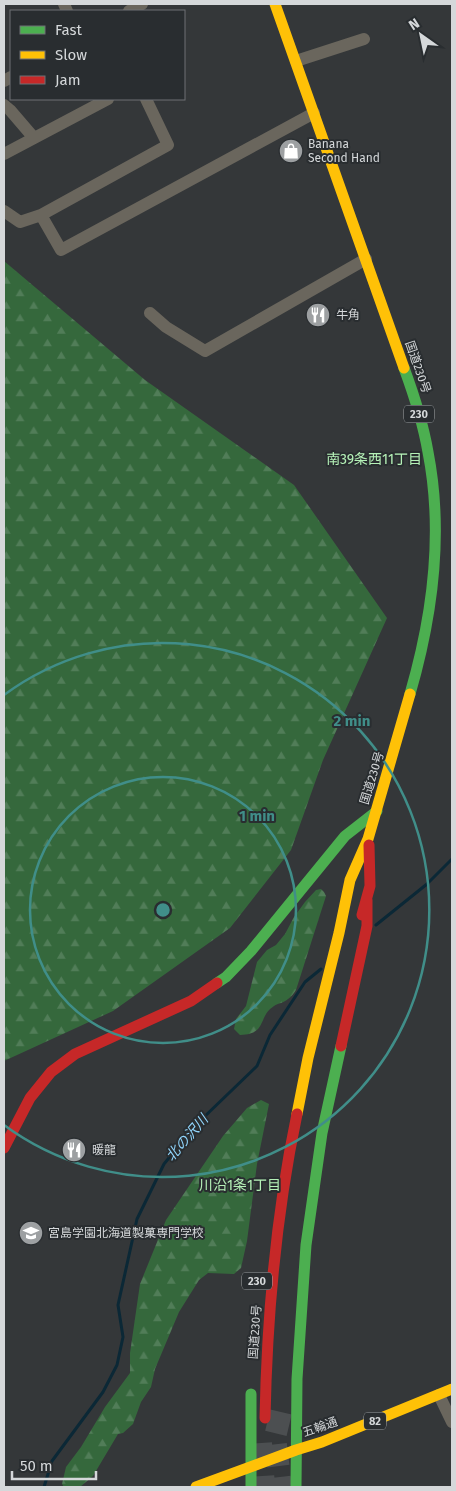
<svg xmlns="http://www.w3.org/2000/svg" width="456" height="1491" viewBox="0 0 456 1491" font-family="'Fira Sans','Noto Sans JP',sans-serif">
  <style>
    .forest { fill: url(#forest-firs) }
    .lines { fill: none; stroke-linecap: round; stroke-linejoin: round }
    .stream { stroke: #0b2836; stroke-width: 3 }
    .highway-tunnel { stroke: #4c4f51; stroke-width: 22; stroke-dasharray: 22 11; stroke-linecap: butt }
    .street { stroke: #6a665d; stroke-width: 12 }
    .fast { stroke: #4caf50; stroke-width: 11 }
    .slow { stroke: #ffc107; stroke-width: 11 }
    .jam { stroke: #c62828; stroke-width: 11 }
    .ring { fill: none; stroke: #408e89; stroke-width: 2.5 }
    .labels { text-anchor: middle; dominant-baseline: central; stroke-width: 4; stroke-linejoin: round; paint-order: stroke }
    .shield { fill: #292d30; stroke: #a1a5a7; stroke-width: 1 }
    .shield-label { font-size: 11px; font-weight: bold; fill: #d5d8da }
    .poi-label { font-size: 12px; fill: #d5d8da; stroke: #292d30; text-anchor: start }
    .street-label { font-size: 12px; fill: #d5d8da; stroke: #292d30 }
    .neighbourhood-label { font-size: 14px; fill: #b5f1b7; stroke: #292d30 }
    .water-label { font-size: 14px; font-style: italic; fill: #91d5fc; stroke: #292d30 }
    .centre { fill: #408e89; stroke: #292d30; stroke-width: 2.5 }
    .ring-label { font-size: 15px; text-anchor: middle; font-weight: bold; fill: #408e89; stroke: #292d30; stroke-width: 4; stroke-linejoin: round; paint-order: stroke }
  </style>
  <defs>
    <pattern id="forest-firs" width="22" height="20" patternUnits="userSpaceOnUse" patternTransform="scale(1.25)"><rect width="22" height="20" fill="#35683c"/><path d="M5 1l3.5 6h-7zM16 11l3.5 6h-7z" fill="#517d58"/></pattern>
  </defs>
  <rect width="100%" height="100%" fill="#343739"/>
  <!-- forest -->
  <path class="forest" d="M4,261L145,380L294,485L387,618L323,760L291,850L230,928L113,1011L4,1061Z
    M321,889L324,892L326,896L296,990C294,993 291,997 288,999C284,1003 278,1003 274,1006C257,1017 268,1034 240,1035L234,1029L236,1019L246,1006L257,962L267,950L276,945L285,934L294,917L305,902L316,890Z
    M261,1100L269,1104L257,1164L247,1241L241,1268L234,1274L208,1273L199,1280L179,1312L155,1369L151,1387L141,1402L133,1424L123,1433L118,1434L93,1476L80,1487H64L62,1484L66,1467L81,1447L105,1407L130,1373V1353L140,1284L166,1220L223,1136L247,1108Z"/>
  <g class="lines">
    <!-- stream -->
    <path class="stream" d="M376,925L427,884L452,859
      M44,1487L52,1461L103,1392L117,1365L123,1337L118,1305L137,1219L164,1164L186,1137L203,1118L257,1066L270,1035L305,982L321,969"/>
    <!-- highway-tunnel -->
    <path class="highway-tunnel" d="M281,1412L275,1437L281,1487
      M261,1443L264,1487"/>
    <!-- street -->
    <path class="street" d="M64,4L67,11
      M129,11L142,4
      M296,61L364,39
      M4,81L11,77
      M4,105L10,110L34,138
      M4,154L108,99
      M4,211L20,222L41,215L168,145L146,99
      M41,215L61,250L314,113
      M150,313L166,327L205,351L366,259
      M439,1395L452,1422"/>
    <!-- fast -->
    <path class="fast" d="M404,368C414,395 423,423 428,452C444,534 433,615 410,694
      M217,983L226,977L251,951L345,836L377,811
      M251,1394V1487
      M296,1487L297,1379L306,1245L322,1133L341,1046"/>
    <!-- slow -->
    <path class="slow" d="M275,4L404,368
      M297,1114L308,1058L339,933L350,880L368,839L410,694
      M196,1487L296,1450L322,1442L452,1389"/>
    <!-- jam -->
    <path class="jam" d="M362,915L370,886L369,845
      M341,1046L367,926V900
      M4,1148L30,1098L51,1072L75,1054L191,1001L217,983
      M265,1418C267,1316 276,1214 297,1114"/>
  </g>
  <!-- distance rings -->
  <g class="ring">
    <circle cx="163" cy="910" r="133"/>
    <path d="M4 695A267 267 0 1 1 4 1125"/>
  </g>
  <!-- icons -->
  <defs>
    <g id="shop-disc" transform="scale(1.25)"><circle r="9.5" fill="#9da0a2" stroke="#292d30"/><path d="M-5-2.5h2.3a2.7 3.5 0 0 1 5.4 0H5L5.5 6h-11ZM-1.5-2.5h3a1.5 2.3 0 0 0-3 0Z" fill="#fff"/></g>
    <g id="restaurant-disc" transform="scale(1.25)"><circle r="9.5" fill="#9da0a2" stroke="#292d30"/><path d="M-5-6h1v4h1v-4h1v4h1v-4h1v5L-1.5 .5V6h-2V.5L-5-1ZM5-6V6H3V1.5H1.5Q1.5-4 5-6Z" fill="#fff"/></g>
    <g id="university-disc" transform="scale(1.25)"><circle r="9.5" fill="#9da0a2" stroke="#292d30"/><path d="M0-5L7-2L0 1L-7-2ZM-4 1L0 2.5L4 1V4Q0 6-4 4Z" fill="#fff"/></g>
  </defs>
  <g fill-rule="evenodd">
    <use href="#shop-disc" x="291" y="151"/>
    <use href="#restaurant-disc" x="318" y="315"/>
    <use href="#restaurant-disc" x="74" y="1150"/>
    <use href="#university-disc" x="31" y="1233"/>
  </g>
  <g class="labels">
    <!-- shield labels -->
    <g class="shield">
      <rect x="404" y="405.5" width="30" height="17" rx="4"/>
      <rect x="242" y="1272.5" width="30" height="17" rx="4"/>
      <rect x="364" y="1412.5" width="22" height="17" rx="4"/>
    </g>
    <g class="shield-label">
      <text x="419" y="414">230</text>
      <text x="257" y="1281">230</text>
      <text x="375" y="1421">82</text>
    </g>
    <!-- poi labels -->
    <g class="poi-label">
      <text x="308" y="144">Banana<tspan x="308" dy="14">Second Hand</tspan></text>
      <text x="336" y="315">牛角</text>
      <text x="92" y="1150">暖龍</text>
      <text x="48" y="1233">宮島学園北海道製菓専門学校</text>
    </g>
    <!-- street labels -->
    <g class="street-label">
      <text transform="translate(418 367) rotate(71)">国道230号</text>
      <text transform="translate(372 778) rotate(-73)">国道230号</text>
      <text transform="translate(255 1332) rotate(-86)">国道230号</text>
      <text transform="translate(320 1427) rotate(-19)">五輪通</text>
    </g>
    <!-- neighbourhood labels -->
    <g class="neighbourhood-label">
      <text x="374" y="459">南39条西11丁目</text>
      <text x="240" y="1185">川沿1条1丁目</text>
    </g>
    <!-- water labels -->
    <g class="water-label">
      <text transform="translate(187 1138) rotate(-49)">北の沢川</text>
    </g>
  </g>
  <circle cx="163" cy="910" r="8" class="centre"/>
  <g class="ring-label">
    <text x="352" y="726">2 min</text>
    <text x="257" y="821">1 min</text>
  </g>
  <!-- border -->
  <rect width="456" height="1491" fill="none" stroke="#d5d8da" stroke-width="10"/>
  <!-- legend -->
  <rect x="10" y="10" width="175" height="90" fill="#292d30" stroke="#6e7174"/>
  <rect x="20" y="26" width="25" height="8" fill="#4caf50" stroke="#6e7174"/>
  <text x="55" y="35" font-size="15" fill="#d5d8da">Fast</text>
  <rect x="20" y="51" width="25" height="8" fill="#ffc107" stroke="#6e7174"/>
  <text x="55" y="60" font-size="15" fill="#d5d8da">Slow</text>
  <rect x="20" y="76" width="25" height="8" fill="#c62828" stroke="#6e7174"/>
  <text x="55" y="85" font-size="15" fill="#d5d8da">Jam</text>
  <!-- north arrow -->
  <g transform="translate(421 35) rotate(327)" stroke="#292d30" stroke-width="4" paint-order="stroke">
  <path d="M0-4L9 19L0 12L-9 19Z" fill="#d5d8da"/>
  <text y="-8" font-size="14" font-weight="bold" text-anchor="middle" fill="#d5d8da">N</text>
  </g>
  <!-- scale -->
  <path d="M12 1471v8h84v-8" fill="none" stroke="#d5d8da" stroke-width="2.5"/>
  <text x="20" y="1471" font-size="15" fill="#d5d8da" stroke="#292d30" stroke-width="4" paint-order="stroke">50 m</text>
</svg>
